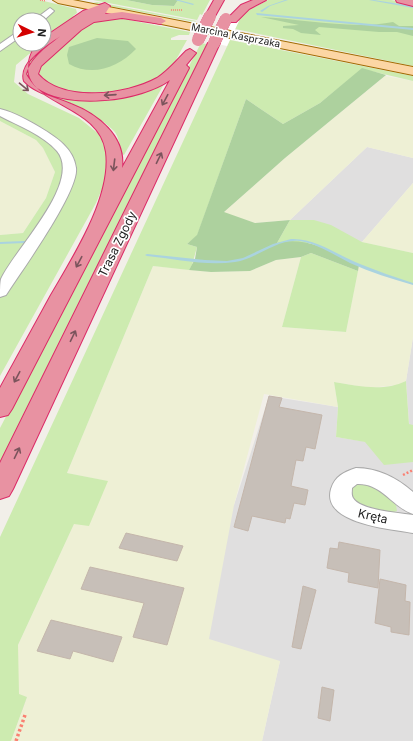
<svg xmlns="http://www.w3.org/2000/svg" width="413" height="741" viewBox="0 0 413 741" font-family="Inter,sans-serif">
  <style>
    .residential { fill: #e0dfdf }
    .farmland { fill: #eef0d5 }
    .grass { fill: #cdebb0 }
    .forest { fill: #add19e }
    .pier { fill: #fff }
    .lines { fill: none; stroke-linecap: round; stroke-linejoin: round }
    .stream { fill: #aad3df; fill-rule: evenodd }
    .building { fill: #c7bfb8; stroke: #c4b6ab }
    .minor-casing { stroke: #a9a9a9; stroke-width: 2 }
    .major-casing { stroke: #a06b00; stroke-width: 2 }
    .highway-casing { stroke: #dc2a67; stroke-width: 2 }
    .path-far2 { stroke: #fa8072; stroke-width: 1.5; stroke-dasharray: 1 1; stroke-linecap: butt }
    .path-far1 { stroke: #fa8072; stroke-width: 2.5; stroke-dasharray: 2 2; stroke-linecap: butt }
    .path { stroke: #fa8072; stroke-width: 3.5; stroke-dasharray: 2.5 2.5; stroke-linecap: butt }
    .minor { fill: #fff; fill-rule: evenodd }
    .major { fill: #fcd6a4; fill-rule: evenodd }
    .highway { fill: #e892a2; fill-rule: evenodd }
    .highway-bridge-casing { stroke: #dc2a67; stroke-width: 12; stroke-linecap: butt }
    .highway-bridge { stroke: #e892a2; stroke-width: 12 }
    .oneway { stroke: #7b545c }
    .labels { text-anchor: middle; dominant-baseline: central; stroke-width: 3.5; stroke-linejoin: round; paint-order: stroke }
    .far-street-label { font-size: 10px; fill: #222; stroke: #fff }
    .street-label { font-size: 12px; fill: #222; stroke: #fff }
  </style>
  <rect width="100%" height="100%" fill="#f2efe9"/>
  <!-- residential -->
  <path class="residential" d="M367,147L413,158V183L362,242L290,220Z
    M413,337V741H262L280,661L20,714L27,697L234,505L269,396L338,407L336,437L411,449L406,381Z"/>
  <!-- farmland -->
  <path class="farmland" d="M385,76L413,81V158L367,147L290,220L255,223L223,213L285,158Z
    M0,121L36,140L43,148L55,172L46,198L23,233L0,235Z
    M413,183V253L362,242Z
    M301,257L282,327L346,332L359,265L413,284V337L406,381L397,385L369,388L334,382L338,407L264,394L234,505L209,639L280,661L262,741H11L27,697L19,695L13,656L74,524L107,481L67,473L153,266L211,272L250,271L276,260Z"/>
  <!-- grass -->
  <path class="grass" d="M0,0H40L76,9L77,13L73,16L76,17L44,42V20H20V44H41L16,65L14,82L28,94L79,118L100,135L109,153L108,175L96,203L0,376V235L23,233L46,198L55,172L43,148L36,140L0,121Z
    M93,0H126L152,5L174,6L178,0H210L202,15L200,14L197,20Z
    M268,0H391L413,4V66L235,29L242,14Z
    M97,2L196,21L195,22L93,3Z
    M113,19H124L190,32L189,35H179L171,38V40H187C181,50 175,64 168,70C138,96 67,107 38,75L40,66L49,55L91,21Z
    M72,25H77L31,63C17,89 51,93 68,95C75,96 83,99 89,99C113,98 140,85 164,84L124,155L122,154C120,148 119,136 114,131C107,124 93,114 84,110C65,102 11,92 28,63Z
    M230,40L413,76V81L362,69L320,103L283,124L246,99L197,236L187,244L197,247L192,265L189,270L153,266L67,473L108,481L89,526L74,524L18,645L19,694L27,697L11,741H0V537Z
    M201,43L206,44L205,51L0,466V428Z
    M290,220H314L331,225L362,242L413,253V284L359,265L310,243H277Z
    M311,253L358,271L346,332L282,327L301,257Z
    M406,381L409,424L413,425V462L384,465L365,442L336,437L338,407L334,382C358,386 383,392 406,381Z
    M357,481L377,487L396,505L397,511L391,513L353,502L349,487Z"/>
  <!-- forest -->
  <path class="forest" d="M126,0H178L174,6L152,5Z
    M261,17C303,19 353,30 393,22L399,26H413V36L397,32H379L319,27L315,30L321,35L301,33L293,29L283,28V26L299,25Z
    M97,38L128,41L136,49C118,68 92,77 69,64L67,55L69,47Z
    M362,68L386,75L285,158L224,212L255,223L290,220L277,243C309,236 331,252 359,265L358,271L311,253L301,257L276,260L250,271L211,272L189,270L195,259L197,247L187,244L197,235L246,99L283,124L320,103Z"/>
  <!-- pier -->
  <path class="pier" d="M220,18L239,21L227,46L207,42Z"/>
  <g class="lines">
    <!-- stream -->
    <path class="stream" d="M175,0H179L194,4L193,5Z
      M285,0H288L270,6L262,12L260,11L268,6Z
      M369,0H374L413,6V8Z
      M256,13L413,28V30L257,15Z
      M291,239C316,238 337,255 360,264C377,271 395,277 413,283V285C392,279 370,272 350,263C334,255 318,244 300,241C277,238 257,259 235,262C206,266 175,259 147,256L145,255L147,254L205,260L227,261L243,258L273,244Z
      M24,241H25V243L0,244V242Z"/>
  </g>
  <!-- building -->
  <path class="building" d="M269,396L282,398L279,407L322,415L315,449L306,447L303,461L296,460L291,486L308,490L305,505L294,503L290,519L286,518L285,523L252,516L248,531L234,527Z
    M126,533L183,546L177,561L119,548Z
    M339,542L380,550L378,588L348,582L349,573L327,568L330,548L338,549Z
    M90,567L184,588L167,645L133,637L144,603L81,589Z
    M380,579L406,585L405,601L410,602L409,635L391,632V627L375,623Z
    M303,586L316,590L301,649L292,647Z
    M51,620L122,637L113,662L73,651L70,659L37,651Z
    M322,687L334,690L330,721L318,718Z"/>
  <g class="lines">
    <!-- minor casing -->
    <g class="minor-casing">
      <path id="minor" d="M50,8L54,11L44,20H34Z
        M20,30V37L0,51V44Z
        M0,109C14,112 29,121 41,128C56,137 74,149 76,168C79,191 23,269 8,292L6,295L0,297C0,291 0,283 1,279C14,250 83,182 57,151C43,135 19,126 0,116Z
        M356,468C378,468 397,478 413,492V514C392,507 382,483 357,484L352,488C352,491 351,495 353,498C359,510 400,513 413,515V533C392,529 321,524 331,489C335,476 344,472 356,468Z"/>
    </g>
    <!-- major casing -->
    <g class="major-casing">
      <path id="major" d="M53,0H73L413,67V75L58,3Z"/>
    </g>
    <!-- highway casing -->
    <g class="highway-casing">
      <path id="highway" d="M214,0H224L214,18H206L205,16Z
        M253,0H266L249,9L236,22H228L227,20L228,18L241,5Z
        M396,0H413V6L397,2Z
        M105,3L110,6L105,14L122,12L161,18L166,21L161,24L122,18L94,22L81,30L41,66L38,74C63,103 126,95 157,78C168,71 177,60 186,51L190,49L196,53L186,65L189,68L12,409L8,415L0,417V388C17,357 34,326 51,295C73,257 112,197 106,152C99,96 0,107 36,44H44L46,36L83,11ZM62,35C48,46 32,56 26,74C29,79 33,85 37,88C69,110 141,101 170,80L122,168C126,136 97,114 71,104C55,97 36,94 24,81C18,62 49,44 62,35Z
        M214,40L220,43L13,489L9,496L0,499V463L208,43Z"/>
    </g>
    <!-- path-far2 -->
    <path class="path-far2" d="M40,0L46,1
      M171,10H182"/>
    <!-- path-far1 -->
    <path class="path-far1" d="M403,475L413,470"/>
    <!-- path -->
    <path class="path" d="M16,741L25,715"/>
    <!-- minor -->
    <use href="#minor" class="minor"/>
    <!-- major -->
    <use href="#major" class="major"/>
    <!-- highway -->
    <use href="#highway" class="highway"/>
    <!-- highway-bridge casing -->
    <g class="highway-bridge-casing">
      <path id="highway-bridge" d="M198,40L210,16
        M214,43L226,19"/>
    </g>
    <!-- highway-bridge -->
    <use href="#highway-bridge" class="highway-bridge"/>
  </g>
  <!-- one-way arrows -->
  <defs><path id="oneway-shaft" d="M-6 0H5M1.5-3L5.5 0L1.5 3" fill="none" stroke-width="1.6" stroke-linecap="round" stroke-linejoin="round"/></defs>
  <g class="oneway">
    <use href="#oneway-shaft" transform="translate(24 87) rotate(40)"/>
    <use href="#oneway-shaft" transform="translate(110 95) rotate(176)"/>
    <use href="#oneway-shaft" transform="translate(165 100) rotate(118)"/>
    <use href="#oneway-shaft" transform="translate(159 158) rotate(-64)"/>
    <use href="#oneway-shaft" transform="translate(114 165) rotate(97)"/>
    <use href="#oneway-shaft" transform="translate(79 262) rotate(118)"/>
    <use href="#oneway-shaft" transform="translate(73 336) rotate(-64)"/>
    <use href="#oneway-shaft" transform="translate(17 377) rotate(118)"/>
    <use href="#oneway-shaft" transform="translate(17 453) rotate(-64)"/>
  </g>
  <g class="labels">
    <!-- far-street labels -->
    <g class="far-street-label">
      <text transform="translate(236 35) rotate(11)">Marcina Kasprzaka</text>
    </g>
    <!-- street labels -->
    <g class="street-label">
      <text transform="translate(117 244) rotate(-64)">Trasa Zgody</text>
      <text transform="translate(373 516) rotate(13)">Kręta</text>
    </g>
  </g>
  <!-- north arrow -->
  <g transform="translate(32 32) rotate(95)"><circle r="19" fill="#ffffff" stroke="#a7a7a7"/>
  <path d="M0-3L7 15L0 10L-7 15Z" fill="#d40000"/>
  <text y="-6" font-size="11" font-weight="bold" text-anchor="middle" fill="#222222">N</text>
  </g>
</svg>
